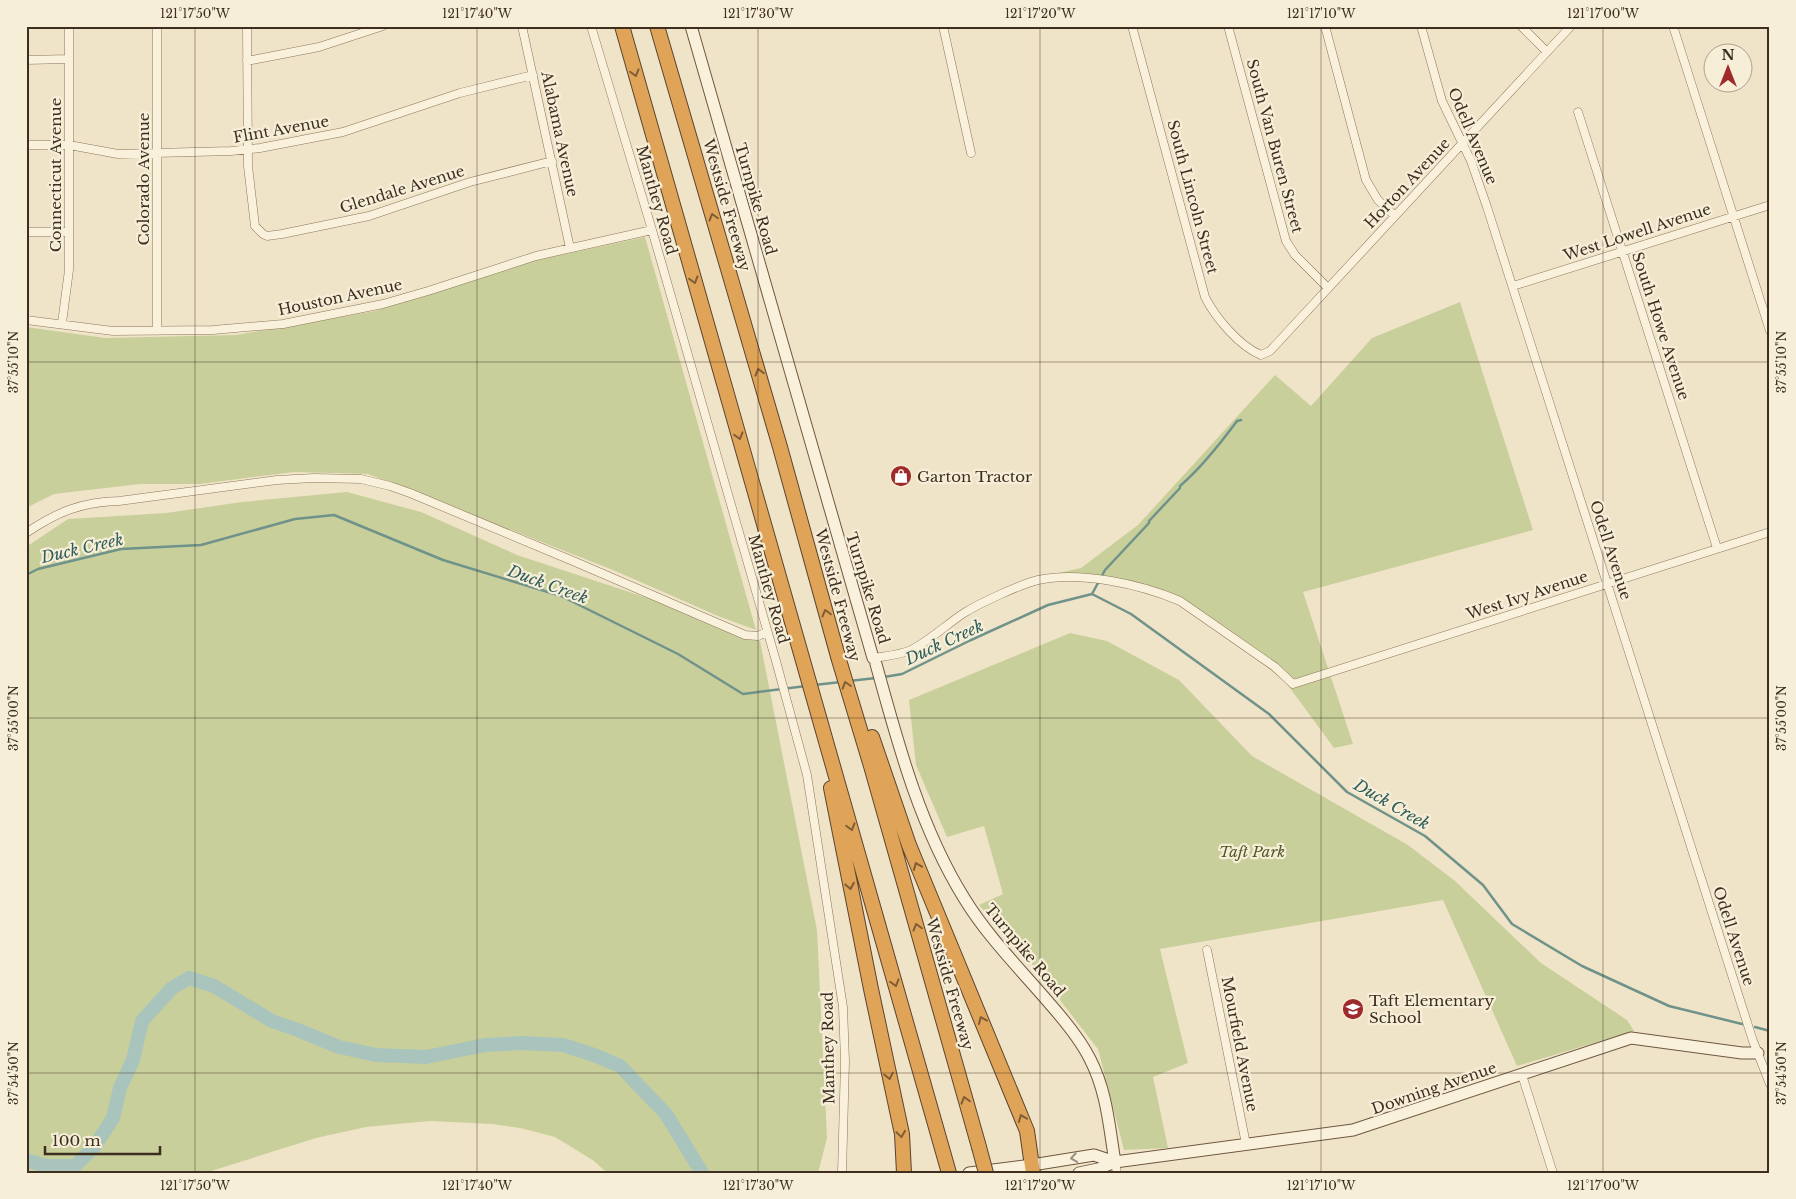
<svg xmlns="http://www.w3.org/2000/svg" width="1796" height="1199" viewBox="0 0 1796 1199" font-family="'Libre Baskerville',serif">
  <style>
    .green { fill: #c9cf9b }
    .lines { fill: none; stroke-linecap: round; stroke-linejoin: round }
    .stream { stroke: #6f938a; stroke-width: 2.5 }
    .river { stroke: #a9c4bc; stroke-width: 14 }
    .street-casing { stroke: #8d765c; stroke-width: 9 }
    .secondary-casing { stroke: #6f573f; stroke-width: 13 }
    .highway-casing { stroke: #5b4430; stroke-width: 16 }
    .street { stroke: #faf1dc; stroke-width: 8 }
    .secondary { stroke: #faf1dc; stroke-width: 11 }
    .highway { stroke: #e0a458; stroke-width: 14 }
    .highway-bridge-casing { stroke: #5b4430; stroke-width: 16; stroke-linecap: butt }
    .highway-bridge { stroke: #e0a458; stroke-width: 14 }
    .oneway { stroke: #7e5d36 }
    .oneway2 { stroke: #9c907e }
    .ticks { fill: none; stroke: #3d2e20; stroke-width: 1; stroke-opacity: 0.45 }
    .labels { text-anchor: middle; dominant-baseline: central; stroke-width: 4.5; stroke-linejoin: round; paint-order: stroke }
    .street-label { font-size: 15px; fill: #3d2e20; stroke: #f7eed8 }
    .poi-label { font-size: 15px; fill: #3d2e20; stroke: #f7eed8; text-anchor: start }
    .park-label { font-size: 15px; font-style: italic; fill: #4d5a26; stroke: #f7eed8 }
    .water-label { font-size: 16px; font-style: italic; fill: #2f5d5a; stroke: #f7eed8 }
    .neatline { fill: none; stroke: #3d2e20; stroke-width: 2 }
    .ticks-label { font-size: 12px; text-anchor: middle; fill: #3d2e20 }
  </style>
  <rect width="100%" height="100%" fill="#f0e4c8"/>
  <!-- green -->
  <path class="green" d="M645,237L756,630L718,616L613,570L368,474L294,472L200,484H140L54,494L26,508V327L105,338L236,335L375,311L528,262Z
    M1460,302L1533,530L1303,592L1353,744L1334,748L1287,684L1210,619L1149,590L1080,581L1036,578L1081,568L1138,525L1275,375L1311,406L1372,338Z
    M347,492L421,512L517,555L684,610L760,641L817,930L827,1138L818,1173H607L594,1161L555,1137L520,1128L492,1124L429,1121L366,1127L316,1138L205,1173H26V547L68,519L166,513L242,502Z
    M1070,633L1107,641L1179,680L1252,756L1408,845L1455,881L1541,963L1627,1020L1634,1031L1517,1066L1443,900L1160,949L1188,1063L1153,1077L1168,1148L1124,1150L1098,1049L1035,968L979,905L1003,894L984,826L947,837L916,765L909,700Z"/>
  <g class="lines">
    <!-- stream -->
    <path class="stream" d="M26,575L38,569L121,549L201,545L295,519L334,515L443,560L561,596L678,654L743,694L806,686
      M1092,594L1105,570L1149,523V521L1180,488V486C1201,468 1220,444 1237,421L1241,420
      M884,677L902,674L971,640L1048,605L1092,594L1131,614L1269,714L1347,792L1425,836L1483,885L1512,924L1582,966L1669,1006L1742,1024
      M849,681L876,678
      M814,685L841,682
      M1755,1027L1770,1031"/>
    <!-- river -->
    <path class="river" d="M26,1160L46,1166H75L95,1146L113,1118L120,1088L133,1060L142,1021L172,988L189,978L214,986L272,1021L298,1030L339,1047L376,1055L426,1057L485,1045L522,1043L563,1045L594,1055L620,1066L666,1114L702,1173"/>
    <!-- street casing -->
    <g class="street-casing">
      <path id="street" d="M157,26V331
        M247,26L248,166L255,226L263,234L267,236L282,234L369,216L470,182L552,161
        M522,26L570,248
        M591,26L652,230L776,661L807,775L843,1007L845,1061L842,1173
        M943,26L971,153
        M1132,26L1205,297C1215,317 1239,346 1261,355L1270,351L1571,26
        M1228,26L1286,241L1295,255L1328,288
        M1325,26L1366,180L1378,200L1395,216
        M1421,26L1442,101L1471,161L1487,207L1753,1041L1770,1084
        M1521,26L1547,52
        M1673,26L1770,331
        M26,60L69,59
        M247,61L319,47L383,26
        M1578,112L1717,548
        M26,145H69L118,154L231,151L260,148L343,132L460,93L533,75
        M26,232H69
        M1513,286L1770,205
        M26,320L113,331L213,330L283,324L383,304L428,291L536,256L652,230
        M62,323L69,270V26
        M26,533C57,512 81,502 119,501L277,480L314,478L361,479L390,486L410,493L573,561L745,635L758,636L767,632
        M875,663L873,658C885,656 900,655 911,650C929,641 947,624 964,613C980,603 1021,584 1038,580C1081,571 1140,584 1180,601L1275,667L1293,684L1770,532
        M1207,950L1246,1144
        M1522,1075L1553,1173
        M1115,1162L1117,1173"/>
    </g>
    <!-- secondary casing -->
    <g class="secondary-casing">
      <path id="secondary" d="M691,26L873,658
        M876,664C898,744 920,827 964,898C987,936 1021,970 1050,1004C1065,1021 1080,1039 1090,1059C1107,1092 1109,1126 1115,1162
        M969,1173L1032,1165L1094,1155L1115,1162
        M1079,1173L1098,1169L1115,1162L1353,1130L1631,1038L1742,1053H1758"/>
    </g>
    <!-- highway casing -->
    <g class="highway-casing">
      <path id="highway" d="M622,26L949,1173
        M657,26L780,447L839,660L871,766L979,1147
        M872,737L909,845L1027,1131L1033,1173
        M831,788L871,989L902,1134L904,1173"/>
    </g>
    <!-- street -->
    <use href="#street" class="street"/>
    <!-- secondary -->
    <use href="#secondary" class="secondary"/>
    <!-- highway -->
    <use href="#highway" class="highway"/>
    <!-- highway-bridge casing -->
    <g class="highway-bridge-casing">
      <path id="highway-bridge" d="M979,1147L986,1173"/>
    </g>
    <!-- highway-bridge -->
    <use href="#highway-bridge" class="highway-bridge"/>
  </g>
  <!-- one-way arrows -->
  <defs><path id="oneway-chevron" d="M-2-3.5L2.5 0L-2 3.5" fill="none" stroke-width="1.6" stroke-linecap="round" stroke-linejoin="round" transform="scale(1.25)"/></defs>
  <g class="oneway">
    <use href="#oneway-chevron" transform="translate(635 73) rotate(74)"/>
    <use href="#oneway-chevron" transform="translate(713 217) rotate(-106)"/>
    <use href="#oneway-chevron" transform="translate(694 280) rotate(74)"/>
    <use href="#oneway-chevron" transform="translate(759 372) rotate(-106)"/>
    <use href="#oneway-chevron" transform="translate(739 436) rotate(74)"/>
    <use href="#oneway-chevron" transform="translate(826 613) rotate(-105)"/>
    <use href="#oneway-chevron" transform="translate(846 685) rotate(-108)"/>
    <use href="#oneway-chevron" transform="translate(851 827) rotate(74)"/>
    <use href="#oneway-chevron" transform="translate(917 866) rotate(-112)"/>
    <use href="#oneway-chevron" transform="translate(850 886) rotate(79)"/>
    <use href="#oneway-chevron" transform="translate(917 927) rotate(-106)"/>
    <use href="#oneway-chevron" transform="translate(895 983) rotate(74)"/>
    <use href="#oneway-chevron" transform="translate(982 1020) rotate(-113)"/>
    <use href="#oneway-chevron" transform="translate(889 1076) rotate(78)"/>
    <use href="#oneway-chevron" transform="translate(965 1100) rotate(-106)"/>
    <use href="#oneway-chevron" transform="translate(1022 1118) rotate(-112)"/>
    <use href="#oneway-chevron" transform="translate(901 1134) rotate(82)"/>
  </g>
  <use class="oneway2" href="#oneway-chevron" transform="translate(1074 1158) rotate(171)"/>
  <!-- ticks -->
  <path class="ticks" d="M195,26V1173M477,26V1173M758,26V1173M1040,26V1173M1321,26V1173M1603,26V1173M26,362H1770M26,718H1770M26,1073H1770"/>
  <!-- icons -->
  <defs>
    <g id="shop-disc" transform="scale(1.125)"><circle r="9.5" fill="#9e2a2b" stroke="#f7eed8"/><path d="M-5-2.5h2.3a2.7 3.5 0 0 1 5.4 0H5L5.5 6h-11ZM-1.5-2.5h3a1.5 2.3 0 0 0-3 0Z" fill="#fff"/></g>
    <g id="school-disc" transform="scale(1.125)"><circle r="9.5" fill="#9e2a2b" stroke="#f7eed8"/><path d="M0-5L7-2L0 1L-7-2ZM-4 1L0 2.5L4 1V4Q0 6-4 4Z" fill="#fff"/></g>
  </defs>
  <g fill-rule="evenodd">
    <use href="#shop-disc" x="901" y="476"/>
    <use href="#school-disc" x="1353" y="1009"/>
  </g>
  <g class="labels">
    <!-- street labels -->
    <g class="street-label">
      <text transform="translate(281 129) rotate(-10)">Flint Avenue</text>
      <text transform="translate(560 134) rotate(78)">Alabama Avenue</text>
      <text transform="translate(1473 136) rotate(67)">Odell Avenue</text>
      <text transform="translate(1275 146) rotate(75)">South Van Buren Street</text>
      <text transform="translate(55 175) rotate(-90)">Connecticut Avenue</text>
      <text transform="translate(143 179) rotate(-90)">Colorado Avenue</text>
      <text transform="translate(1407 183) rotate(-47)">Horton Avenue</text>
      <text transform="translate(402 189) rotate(-17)">Glendale Avenue</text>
      <text transform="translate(1193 197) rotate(75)">South Lincoln Street</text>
      <text transform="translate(756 199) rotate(74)">Turnpike Road</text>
      <text transform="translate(657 200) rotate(74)">Manthey Road</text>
      <text transform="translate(727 205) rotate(74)">Westside Freeway</text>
      <text transform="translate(1637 232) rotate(-18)">West Lowell Avenue</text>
      <text transform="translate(340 297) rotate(-12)">Houston Avenue</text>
      <text transform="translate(1661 326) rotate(72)">South Howe Avenue</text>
      <text transform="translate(1611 550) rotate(72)">Odell Avenue</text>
      <text transform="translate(868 588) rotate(73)">Turnpike Road</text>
      <text transform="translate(769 589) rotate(74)">Manthey Road</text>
      <text transform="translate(838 595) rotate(75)">Westside Freeway</text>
      <text transform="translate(1527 595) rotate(-18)">West Ivy Avenue</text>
      <text transform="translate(1734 936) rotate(72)">Odell Avenue</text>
      <text transform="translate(1025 950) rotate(50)">Turnpike Road</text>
      <text transform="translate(950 984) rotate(74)">Westside Freeway</text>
      <text transform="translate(1240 1044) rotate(79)">Mourfield Avenue</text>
      <text transform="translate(828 1048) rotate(-91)">Manthey Road</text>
      <text transform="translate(1434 1088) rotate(-19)">Downing Avenue</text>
    </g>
    <!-- poi labels -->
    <g class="poi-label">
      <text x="917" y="476">Garton Tractor</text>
      <text x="1369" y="1000">Taft Elementary<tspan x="1369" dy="17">School</tspan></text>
    </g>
    <!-- park labels -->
    <g class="park-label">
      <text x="1252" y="851">Taft Park</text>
    </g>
    <!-- water labels -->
    <g class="water-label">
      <text transform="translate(82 548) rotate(-13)">Duck Creek</text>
      <text transform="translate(548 584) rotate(20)">Duck Creek</text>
      <text transform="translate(944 642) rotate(-25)">Duck Creek</text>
      <text transform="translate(1392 804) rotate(30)">Duck Creek</text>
    </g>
  </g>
  <!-- border -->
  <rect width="1796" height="1199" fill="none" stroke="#f7eed8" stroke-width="55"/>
  <!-- north arrow -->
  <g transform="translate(1728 68)"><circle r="24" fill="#f7eed8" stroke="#ada18e"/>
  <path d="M0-4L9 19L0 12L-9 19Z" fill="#9e2a2b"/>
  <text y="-8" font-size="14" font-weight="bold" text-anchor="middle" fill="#3d2e20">N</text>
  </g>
  <!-- scale -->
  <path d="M45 1146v8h115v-8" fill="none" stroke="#3d2e20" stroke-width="2.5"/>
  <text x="52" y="1146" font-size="15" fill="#3d2e20" stroke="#f7eed8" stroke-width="4" paint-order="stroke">100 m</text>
  <rect x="28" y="28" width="1740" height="1144" class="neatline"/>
  <g class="ticks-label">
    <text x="195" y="18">121°17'50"W</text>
    <text x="477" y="18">121°17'40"W</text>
    <text x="758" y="18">121°17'30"W</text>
    <text x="1040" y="18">121°17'20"W</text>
    <text x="1321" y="18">121°17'10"W</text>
    <text x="1603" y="18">121°17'00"W</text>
    <text transform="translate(14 362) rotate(-90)" y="4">37°55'10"N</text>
    <text transform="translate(1782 362) rotate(-90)" y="4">37°55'10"N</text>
    <text transform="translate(14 718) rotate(-90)" y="4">37°55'00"N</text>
    <text transform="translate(1782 718) rotate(-90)" y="4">37°55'00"N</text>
    <text transform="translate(14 1073) rotate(-90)" y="4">37°54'50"N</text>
    <text transform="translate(1782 1073) rotate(-90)" y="4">37°54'50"N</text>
    <text x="195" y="1190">121°17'50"W</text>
    <text x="477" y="1190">121°17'40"W</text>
    <text x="758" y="1190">121°17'30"W</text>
    <text x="1040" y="1190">121°17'20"W</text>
    <text x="1321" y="1190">121°17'10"W</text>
    <text x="1603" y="1190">121°17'00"W</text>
  </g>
</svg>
